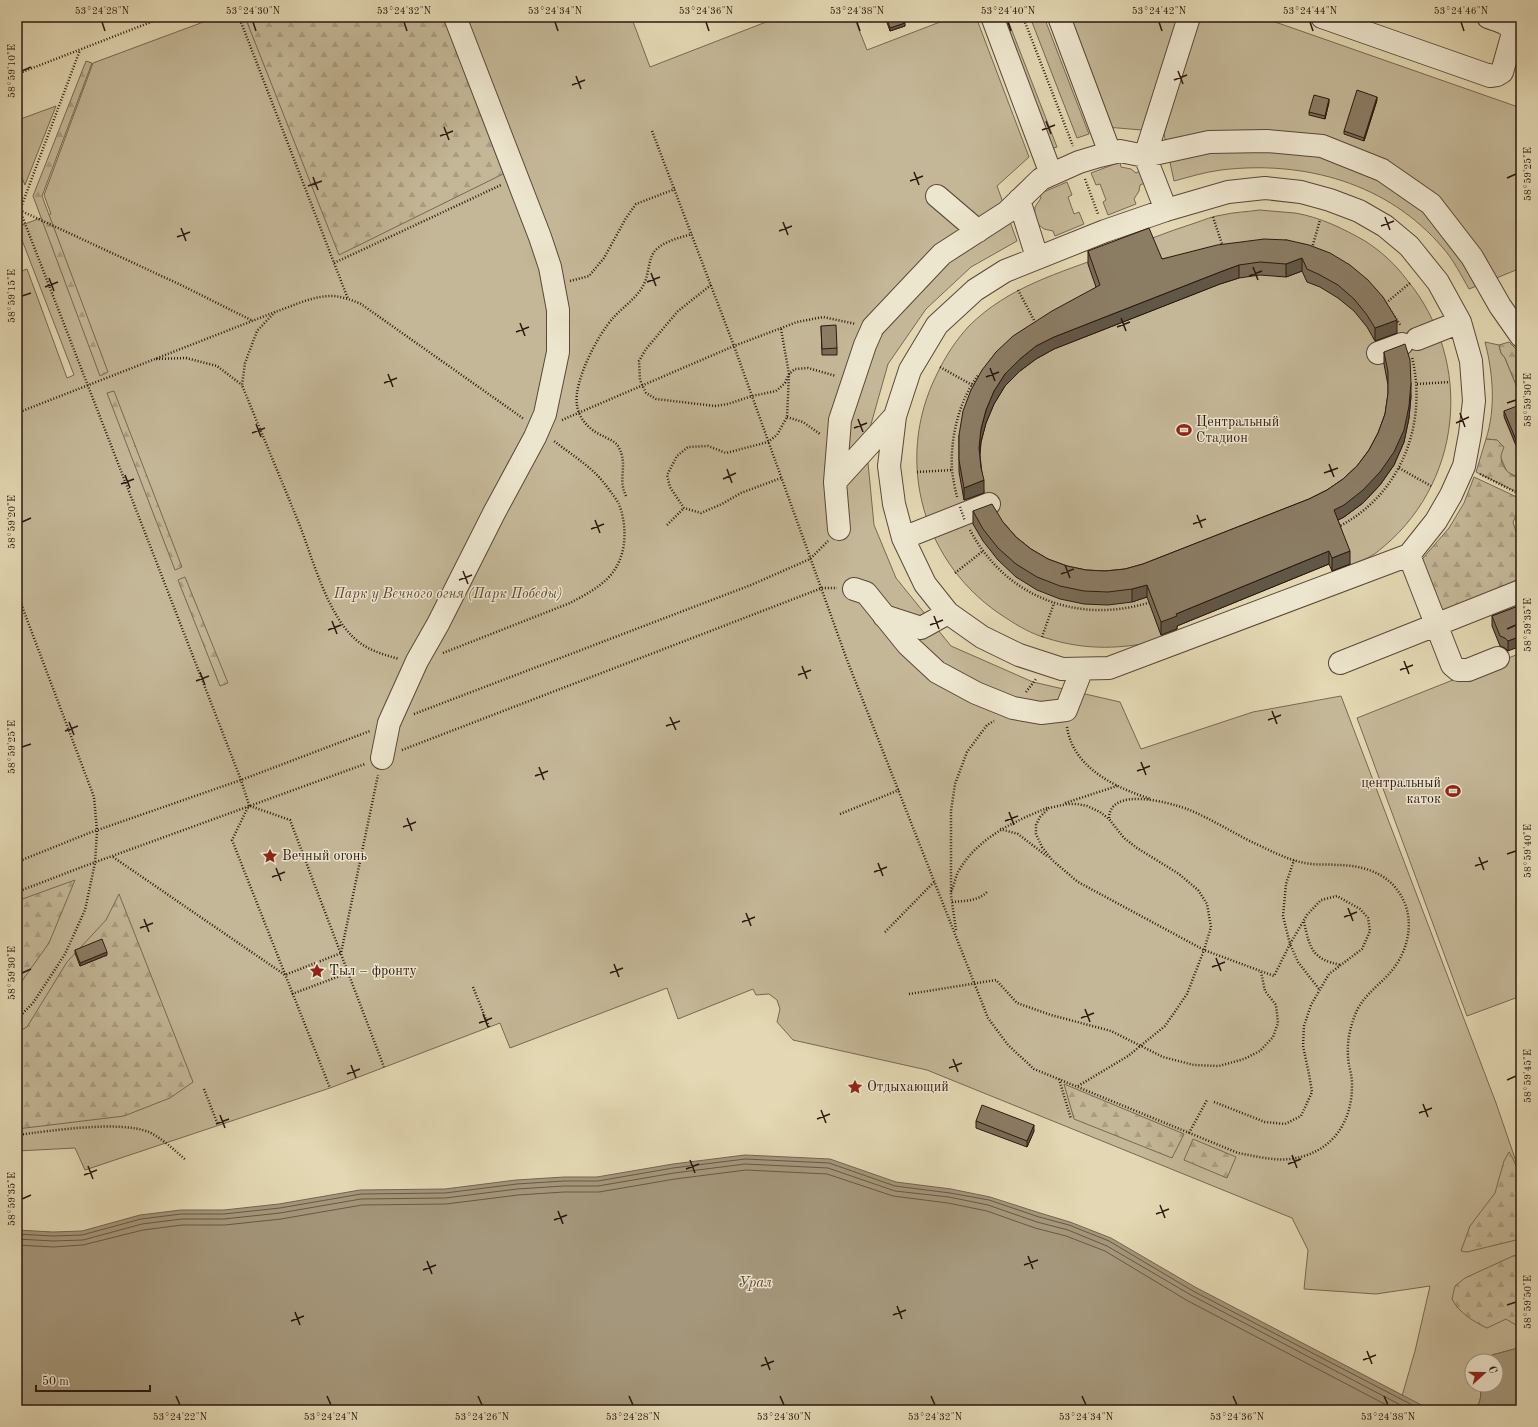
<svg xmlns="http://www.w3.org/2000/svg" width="1538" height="1427" viewBox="0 0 1538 1427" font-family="'Old Standard TT',serif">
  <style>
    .green { fill: #c4b797; stroke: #786853 }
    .forest { fill: url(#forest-firs); stroke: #786853 }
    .water { fill: #a5977b; stroke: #756450 }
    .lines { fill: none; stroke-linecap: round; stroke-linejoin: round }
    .shore { stroke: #685845; stroke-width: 1 }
    .minor-casing { stroke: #5a4838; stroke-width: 24 }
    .path { stroke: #2c180f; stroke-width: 2.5; stroke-dasharray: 1 2; stroke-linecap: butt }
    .minor { stroke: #ede6ce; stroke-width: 22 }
    .path-bridge { stroke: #2c180f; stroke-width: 2.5; stroke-dasharray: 1 2; stroke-linecap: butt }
    .wall { fill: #786b56; stroke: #2c180f }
    .shaded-wall { fill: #615746; stroke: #2c180f }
    .building { fill: #8b7c64; stroke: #2c180f }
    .ticks { fill: none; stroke: #2c180f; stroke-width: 1.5 }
    .labels { text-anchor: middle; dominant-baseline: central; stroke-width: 3; stroke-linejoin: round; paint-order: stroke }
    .poi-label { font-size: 14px; fill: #2c180f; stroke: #ede6ce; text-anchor: start }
    .park-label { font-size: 14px; font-style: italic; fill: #5a4838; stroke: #ede6ce }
    .water-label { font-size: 15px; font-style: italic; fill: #5c4b3a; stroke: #ede6ce }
    .neatline { fill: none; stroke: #2c180f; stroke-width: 1.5 }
    .ticks-label { font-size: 10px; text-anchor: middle; fill: #2c180f }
  </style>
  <defs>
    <pattern id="forest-firs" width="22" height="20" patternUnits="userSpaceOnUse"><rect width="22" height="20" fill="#c4b797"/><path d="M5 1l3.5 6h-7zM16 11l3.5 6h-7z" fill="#a99d81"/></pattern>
  </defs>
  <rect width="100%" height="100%" fill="#e3d8b3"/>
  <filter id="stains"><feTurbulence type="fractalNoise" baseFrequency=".005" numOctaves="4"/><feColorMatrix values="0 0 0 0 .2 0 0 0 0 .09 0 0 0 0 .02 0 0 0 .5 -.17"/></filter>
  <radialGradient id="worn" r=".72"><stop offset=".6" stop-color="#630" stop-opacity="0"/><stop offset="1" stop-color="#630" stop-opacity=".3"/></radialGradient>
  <!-- green -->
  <path class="green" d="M212,17H636L632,19L650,67L779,17H854L867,50L953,17H976L1029,157L997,186L1017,241L971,267L926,309L888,364L866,442L874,525L896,578L951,646L1033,682L1120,702L1141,749L1253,712L1341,696L1496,1103L1521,1176V1348H1518L1492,1355L1485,1361H1472V1385H1480C1481,1395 1482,1402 1474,1410H1431L1402,1396L1415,1351L1430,1286L1376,1294L1304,1289L1308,1250L1292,1218L927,1070L793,1040L777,1022L780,1009L777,1000L769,994L756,995L753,989L678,1019L667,988L510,1048L500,1023L330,1088L85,1170L75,1148L17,1151V273L27,269L67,378L74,375L17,227L51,214L44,195L93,63L206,21Z
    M1030,17H1044L1089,134L1077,138Z
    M1066,17H1182L1142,130L1106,127Z
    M1198,17H1261L1521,108V268L1469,289C1461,275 1453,259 1443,248C1388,183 1304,160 1221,170C1205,172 1189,177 1174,181L1164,134Z
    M1009,23L1057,147L1045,151L998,28Z
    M56,106L25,185L17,166V122L18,120Z
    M1120,162L1121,167L1131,169L1136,173L1140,171L1145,183L1140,185L1139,191L1134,199L1136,204L1108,215L1103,202L1106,200L1100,184L1096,185L1091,173Z
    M1067,182L1072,195L1068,197L1074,214L1079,212L1084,224L1055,236L1053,231L1044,229L1039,225L1034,226L1035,207L1041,198L1039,194Z
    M1259,210C1271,211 1283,212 1295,213C1320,217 1344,229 1365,241C1381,251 1396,265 1407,280C1475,362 1463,486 1377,552C1370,558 1359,561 1350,565L1341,540L1154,615L1163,640C1122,649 1087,651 1046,638C1032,634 1018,626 1006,618C923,566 893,461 937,374C945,357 956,340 969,326C1008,287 1059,273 1110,254C1138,244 1166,232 1195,223C1204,220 1213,216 1222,215C1234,212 1247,212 1259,210Z
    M1485,342L1499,345L1501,353L1505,358L1521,397V410L1504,417L1516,446L1521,444V477H1518L1507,472L1501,458L1497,440L1486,439C1496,408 1493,373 1485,342Z
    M1521,653V996L1467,1016L1357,718Z"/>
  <!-- forest -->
  <path class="forest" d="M245,17H447L505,173L339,255Z
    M86,61L92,63L42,196L108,372L100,376L33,196Z
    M1509,342L1521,354V397L1505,358L1501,353L1499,345Z
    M114,391L182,567L175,570L107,393Z
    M1486,439L1497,440L1504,447C1503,450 1501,454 1501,457C1501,468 1511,477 1521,478V494L1476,472Z
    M1474,477L1521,499V512L1517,513L1513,522L1521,549V578L1437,616L1417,565L1449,528L1464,503Z
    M185,577L228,683L220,686L178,580Z
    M75,880L49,943L17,988V901Z
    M119,894L193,1082L170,1098L124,1116L17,1129V1032L27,1027L67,962L106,920Z
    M1064,1084L1184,1134L1172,1158L1074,1119Z
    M1193,1139L1236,1157L1227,1178L1184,1160Z
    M1509,1152C1525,1176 1521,1206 1521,1234L1516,1240L1467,1252L1461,1251L1470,1226L1495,1193L1504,1161Z
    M1521,1254V1328L1506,1319L1487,1328C1474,1322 1458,1312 1452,1299L1455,1286L1465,1278L1513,1256Z"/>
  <!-- water -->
  <path class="water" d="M745,1155L830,1159L896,1182L951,1189L990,1197L1040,1213L1070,1222L1111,1238L1195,1287L1431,1410H17V1230L53,1232L82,1231L140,1215L181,1210H224L279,1204L360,1190L445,1189L516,1180L564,1177H597L673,1164Z
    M1518,1348H1521V1410H1474C1482,1402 1481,1395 1480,1385H1496V1361H1485L1492,1355Z"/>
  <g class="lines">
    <!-- shore -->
    <path class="shore" d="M17,1234L53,1236L82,1235L141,1219L181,1214H224L280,1208L361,1194L445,1193L517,1184L564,1181H598L673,1168L745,1159L829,1163L895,1186L950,1193L989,1200L1039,1217L1069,1225L1109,1241L1193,1291L1422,1410
      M17,1239L53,1241L83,1240L142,1224L182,1219H224L280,1213L361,1199L445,1198L517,1189L564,1186H598L674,1173L745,1164L828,1168L895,1191L949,1197L988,1205L1037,1222L1068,1230L1107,1246L1191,1295L1410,1410
      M17,1245L53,1247L83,1245L143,1230L182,1225H225L281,1219L362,1205L446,1204L518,1195L564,1192H599L675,1179L746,1170L827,1174L893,1196L948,1203L987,1211L1035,1228L1066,1236L1105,1251L1188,1301L1396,1410"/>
    <!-- minor casing -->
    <g class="minor-casing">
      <path id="minor" d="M1059,17L1110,153
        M1322,17L1490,76L1497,75L1502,72L1513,33C1509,22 1498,21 1488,17
        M993,19L1051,174
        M1265,188L1301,192L1330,200L1359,211L1385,226L1409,246L1438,282L1460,322L1471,361L1474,401L1470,434L1464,466L1451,495L1436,521L1409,555L1109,668L1062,669L1019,655L982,637L948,613L925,584L903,538L894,504L889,466L895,416L910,370L937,325L975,290L1005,271L1105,231L1166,210L1228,192Z
        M937,196L978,231
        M1019,200L1037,257
        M1166,210L1145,156L1189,17
        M1417,339L1460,322
        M1378,353L1402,344
        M835,482L895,416
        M839,529L835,482L840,420L865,345L873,327L942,254L1007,212L1041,179L1079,162L1099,156L1120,151L1145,156L1209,142L1267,141L1322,146L1382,170L1431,204L1472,257L1500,306L1521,336
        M903,538L989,504
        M1409,555L1452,665L1458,670H1468L1498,658
        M854,589L866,593L908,645L937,672L976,693L1013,708L1041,713L1066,710L1082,669
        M884,616L921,628L948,613
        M1340,663L1521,591
        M382,758L389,723L417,661L438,624L494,513L535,437L545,414L558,352V310L550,267L540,237L455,17"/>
    </g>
    <!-- path -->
    <path class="path" d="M239,17L348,299
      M1023,17L1073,146
      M17,74L164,17
      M652,131L734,346L847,660L988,1018L1008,1045L1034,1069L1238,1153C1255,1156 1273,1161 1290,1159C1331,1154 1353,1123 1352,1083C1352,1074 1348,1065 1348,1056C1347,1041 1350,1028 1355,1015C1361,998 1377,987 1389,974C1409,952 1417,917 1398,891C1384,871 1359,865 1336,865C1328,864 1320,865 1312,864C1291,862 1274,852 1256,844C1233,833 1210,818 1187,809C1168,802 1109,786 1109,819
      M1085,179L1098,214
      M17,203L241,780L249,805L232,840L330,1088
      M17,209L181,285L253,321
      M20,210L80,50
      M1213,217L1223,247
      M1312,248L1320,220
      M334,263L501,185
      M570,281L589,276L604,258L626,218L636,204L675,189
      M711,285L678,311L646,349L639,361L640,380L646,393L656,399L715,406L728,404L752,396L776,391L785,383L789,374L795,369L808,368L836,376
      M1018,290L1035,322
      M1386,303L1410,283
      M1386,304L1401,326
      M275,312L257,331L245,363L242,385C261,432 281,479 300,526C313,560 327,612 353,637C366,650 382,654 399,659
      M781,329L789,374L787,417L777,435L768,442L726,453L708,446L688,447L677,456L667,475L670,487L684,508L701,513L722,504L741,493L781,478
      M156,359L186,358L217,366L242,385
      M940,367L972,385
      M1417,384L1450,382
      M17,413L275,312C293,306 314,295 334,296C343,297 352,300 361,304L524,419
      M787,417L803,422L820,434
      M562,420L734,346L797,322L823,317L856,324
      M1399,468L1431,486
      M917,472L952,470
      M1480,474L1521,495
      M626,496C617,478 629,465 618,446C615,441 608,439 603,436C591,431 579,420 577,405C573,382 598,334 614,317C624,306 637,298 644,284C649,274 648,261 654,252C663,241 679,238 692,234
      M957,497C955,489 953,479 952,470C950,438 959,400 979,374
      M667,525L684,508
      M1338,527C1401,495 1428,424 1412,357
      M970,530C1006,598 1079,625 1151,602
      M955,573L983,551
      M17,593L94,797L97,831L95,863L85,910L65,954L33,1003L17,1019
      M1042,637L1054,603
      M443,653L570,603C583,596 597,589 608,578C627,559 628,528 619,504C615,497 603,481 597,475C584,462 568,452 554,441
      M1026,692L1036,679
      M414,714L751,585L810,559L828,541
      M1067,727C1073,768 1116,788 1151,799
      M402,750L822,588H837
      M1065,803L1117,786
      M250,806L290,820L384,1067
      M840,814L899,790
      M1000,829L1018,834L1048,857
      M113,857L285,975L341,953L378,775
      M17,862L89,833L241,780L370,731
      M17,892L82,867L365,764
      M951,892C954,886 955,878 958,872C977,838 1013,822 1047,808
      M952,902C965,901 979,901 988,891
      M1304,922C1310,949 1312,959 1341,965
      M956,930L951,895V811L955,784L967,752L987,725L994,721
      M885,932L935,881
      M473,987L489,1027
      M292,994L348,973
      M909,994L996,980L1017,1003L1051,1015L1111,1031L1163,1057L1194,1065L1219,1066L1244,1059L1260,1051L1273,1037L1278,1023L1276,1005L1265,991L1261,972
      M1059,1079L1071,1119
      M1078,1086L1128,1056L1165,1026L1187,994L1204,950L1211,927L1207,904L1198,890L1179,874L1137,848L1124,838L1109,819L1100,812L1087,806L1077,804H1067L1049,808L1040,817L1036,825V834L1042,847L1052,860L1078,882L1204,950L1274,976L1290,944L1283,916L1286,884L1294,860
      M204,1089L218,1125
      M1214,1102L1265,1122L1285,1124L1301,1116L1312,1092L1309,1074L1303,1046L1304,1026L1311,1005L1329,974L1362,949L1370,931L1368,918L1360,909L1337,896L1321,900L1307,915L1290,944L1298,962L1319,989
      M1189,1133L1207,1100
      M17,1135C50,1131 119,1120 149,1132C163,1139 174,1150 186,1160"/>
    <!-- minor -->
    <use href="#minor" class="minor"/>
    <!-- path-bridge -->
    <path class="path-bridge" d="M960,507L965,521"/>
  </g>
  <!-- wall -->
  <path class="wall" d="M885,17H903L905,26L890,31Z
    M1377,100L1364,141L1344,134V131Z
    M1329,102L1325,119L1309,115V112Z
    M1287,240L1397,333L1375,341L1367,327L1354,311L1338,298L1320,287L1307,282L1302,271L1286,277L1260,275L1239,278L1220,284L1054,349L1036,359L1020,371L1005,386L994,404L986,423L981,442L980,455L984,493L964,500L959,472V435L1096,287L1088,264V251L1162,259Z
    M821,326L837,348V355H822Z
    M1384,352L1411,396L1409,418L1404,442L1394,465L1380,485L1363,503L1344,517L1338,520L1350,564L1332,571L1329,564L1177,626V629L1161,635L1147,597L1132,602L1108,605L1084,604L1060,599L1037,590L1016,577L998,560L983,541L973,524V511L1003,522L1016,537L1031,549L1048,559L1067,566L1086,570L1105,571L1125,569L1143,564L1309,499L1327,490L1343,479L1357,466L1369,450L1378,433L1385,414L1388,394V385L1384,364Z
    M1504,411L1521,416V457L1504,416Z
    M1521,517V534L1516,522V519Z
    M1521,605L1508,651L1505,648L1500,646L1492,626V616Z
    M75,950L107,955L80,966L75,953Z
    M976,1121L1034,1131L1027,1147L976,1128Z"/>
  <!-- shaded-wall -->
  <path class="shaded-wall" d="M905,23V26L890,31V28Z
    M1377,97V100L1364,141V138Z
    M1329,99V102L1325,119V116Z
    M1302,258V271L1286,277V264Z
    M1239,265V278L1220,284L1054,349L1036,359L1020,371L1005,386L994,404L986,423L981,442L979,461V448L981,429L986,410L994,391L1005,374L1020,359L1036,346L1054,337L1220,272Z
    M1397,320V333L1375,341V328Z
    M1411,383V396L1409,418L1404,442L1394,465L1380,485L1363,503L1344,517L1334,522V510Z
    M984,480V493L964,500V488Z
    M1329,551V564L1177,626V629L1161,635V622L1176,614Z
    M1350,551V564L1332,571V558Z
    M1147,585V597L1132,602V589Z
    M1521,636V646L1508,651V641Z
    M107,952V955L80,966V963Z
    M1034,1125V1131L1027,1147V1141Z"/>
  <!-- building -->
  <path class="building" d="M886,17H903L905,23L890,28Z
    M1357,90L1377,97L1364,138L1344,131Z
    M1314,95L1329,99L1325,116L1309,112Z
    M1149,228L1162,259L1217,245L1241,242L1264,239L1287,240L1309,245L1330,253L1350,265L1368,280L1383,297L1397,320L1375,328L1367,315L1354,299L1338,285L1320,275L1307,269L1302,258L1286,264L1260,262L1239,265L1220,272L1054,337L1036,346L1020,359L1005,374L994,391L986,410L981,429L979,448L981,468L984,480L964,488L959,460V435L963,411L971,390L982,370L996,352L1013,336L1052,311L1100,285L1088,251Z
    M836,325L837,348L822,349L821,326Z
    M1405,344L1410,360L1411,383L1409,406L1404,430L1394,452L1380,472L1363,490L1344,505L1334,510L1350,551L1332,558L1329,551L1176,614L1177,616L1161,622L1147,585L1132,589L1108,592L1084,591L1060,586L1037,577L1016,564L998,548L983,529L973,511L992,504L1003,522L1016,537L1031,549L1048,559L1067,566L1086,570L1105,571L1125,569L1143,564L1309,499L1327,490L1343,479L1357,466L1369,450L1378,433L1385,414L1388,393V372L1384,352Z
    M1517,406L1521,416V452L1504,411Z
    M1521,517V531L1516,519Z
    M1521,605V636L1508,641L1505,638L1500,636L1492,616Z
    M102,939L107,952L80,963L75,950Z
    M982,1105L1034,1125L1027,1141L976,1121Z"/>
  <!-- ticks -->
  <path class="ticks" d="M102,22L105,31M253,22L256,31M404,22L407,31M555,22L558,31M706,22L709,31M857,22L860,31M1008,22L1011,31M1159,22L1162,31M1310,22L1313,31M1461,22L1464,31M22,71L31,67M1178,71L1183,84M576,76L581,89M1174,80L1187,75M572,85L585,80M1046,121L1051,134M444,127L449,140M1042,130L1055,125M440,136L453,131M914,172L919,185M313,177L318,190M1507,178L1516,174M910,181L923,176M308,186L322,181M1385,217L1390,230M783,222L788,235M1381,226L1394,221M181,228L186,241M779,231L792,226M177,237L190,232M1253,267L1258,280M651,273L656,286M1249,276L1262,271M49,278L54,291M647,282L660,277M45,287L58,282M22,296L31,293M1121,318L1126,331M520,323L525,336M1117,327L1130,322M516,332L529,327M990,368L995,381M388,374L393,387M986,377L999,372M384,383L397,378M1507,403L1516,400M1460,413L1465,427M858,419L863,432M1456,423L1469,417M256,424L261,437M854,428L867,423M252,433L265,428M1329,464L1334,477M727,469L732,483M1324,473L1338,468M125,475L130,488M723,479L736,473M121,484L134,479M1197,515L1202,528M595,520L600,533M22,522L31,518M1193,524L1206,519M591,529L604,524M1065,565L1070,578M463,571L468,584M1061,574L1074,569M459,580L472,575M934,616L939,629M332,621L337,634M930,625L943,620M1507,629L1516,625M328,630L341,625M1404,661L1409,674M802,666L807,679M1400,670L1413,665M200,672L205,685M798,675L811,670M196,681L209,676M1272,711L1277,724M670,717L676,730M1268,720L1281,715M69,722L74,735M666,726L680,721M65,731L78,726M22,747L31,744M1141,762L1146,775M539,767L544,780M1137,771L1150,766M535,776L548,771M1009,812L1014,825M407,818L412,831M1005,821L1018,816M403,827L416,822M1507,854L1516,851M1479,857L1484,870M878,863L883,876M1475,866L1488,861M276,868L281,881M874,872L887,867M272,877L285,872M1348,908L1353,921M746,913L751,926M1344,917L1357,912M144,919L149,932M742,922L755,917M140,928L153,923M1216,958L1221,971M614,964L619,977M1212,967L1225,962M22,973L31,969M610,973L623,968M1085,1009L1090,1022M483,1014L488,1027M1081,1018L1094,1013M479,1023L492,1018M953,1059L958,1072M351,1065L356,1078M949,1068L962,1063M347,1074L360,1069M1507,1080L1516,1076M1423,1104L1428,1117M821,1110L826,1123M1419,1113L1432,1108M220,1115L225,1128M817,1119L830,1114M216,1124L229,1119M1292,1155L1297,1168M690,1160L695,1173M1288,1164L1301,1159M88,1166L93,1179M686,1169L699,1164M84,1175L97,1170M22,1199L31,1195M1160,1205L1165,1218M558,1211L563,1224M1156,1214L1169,1209M554,1220L567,1215M1028,1256L1033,1269M427,1261L432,1274M1024,1265L1038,1260M423,1270L436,1265M1507,1305L1516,1302M897,1306L902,1319M295,1312L300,1325M893,1315L906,1310M291,1321L304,1316M1367,1351L1372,1364M765,1357L770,1370M1363,1360L1376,1355M761,1366L774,1361M176,1396L180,1405M327,1396L331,1405M478,1396L482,1405M629,1396L633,1405M780,1396L784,1405M931,1396L935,1405M1082,1396L1086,1405M1233,1396L1237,1405M1384,1396L1388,1405"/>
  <!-- icons -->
  <defs>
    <g id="stadium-bare" transform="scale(1.2)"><path d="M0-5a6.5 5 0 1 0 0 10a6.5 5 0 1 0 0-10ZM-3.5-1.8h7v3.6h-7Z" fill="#8f2418" stroke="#ede6ce" stroke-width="2.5" paint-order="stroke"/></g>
    <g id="sight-bare" transform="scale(1.2)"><path d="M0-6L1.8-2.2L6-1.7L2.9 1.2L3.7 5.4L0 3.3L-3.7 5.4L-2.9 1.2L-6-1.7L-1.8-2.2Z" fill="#8f2418" stroke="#ede6ce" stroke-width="2.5" paint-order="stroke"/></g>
  </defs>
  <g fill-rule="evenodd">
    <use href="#stadium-bare" x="1184" y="430"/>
    <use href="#stadium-bare" x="1453" y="791"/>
    <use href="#sight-bare" x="270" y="856"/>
    <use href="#sight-bare" x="317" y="971"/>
    <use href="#sight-bare" x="855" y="1087"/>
  </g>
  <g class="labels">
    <!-- poi labels -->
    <g class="poi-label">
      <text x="1196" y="422">Центральный<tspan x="1196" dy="16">Стадион</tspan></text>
      <text x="1441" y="783" text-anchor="end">центральный<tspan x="1441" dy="16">каток</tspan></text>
      <text x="282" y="856">Вечный огонь</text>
      <text x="329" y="971">Тыл – фронту</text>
      <text x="867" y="1087">Отдыхающий</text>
    </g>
    <!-- park labels -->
    <g class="park-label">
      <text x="448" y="594">Парк у Вечного огня (Парк Победы)</text>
    </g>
    <!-- water labels -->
    <g class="water-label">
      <text x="755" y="1283">Урал</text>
    </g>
  </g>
  <!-- margin -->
  <rect width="1538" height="1427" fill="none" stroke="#e3d8b3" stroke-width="44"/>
  <!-- north arrow -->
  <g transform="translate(1484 1373) rotate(69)"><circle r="19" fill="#ede6ce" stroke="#a09482"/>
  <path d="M0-3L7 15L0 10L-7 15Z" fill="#8f2418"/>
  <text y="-6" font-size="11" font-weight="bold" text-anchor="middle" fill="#2c180f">С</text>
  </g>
  <!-- scale -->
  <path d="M36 1385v6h114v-6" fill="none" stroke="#2c180f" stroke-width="2"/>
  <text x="42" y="1385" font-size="12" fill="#2c180f" stroke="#ede6ce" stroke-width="3" paint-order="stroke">50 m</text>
  <rect x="22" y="22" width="1494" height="1383" class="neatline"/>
  <g class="ticks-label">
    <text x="102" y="14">53°24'28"N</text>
    <text x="253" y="14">53°24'30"N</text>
    <text x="404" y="14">53°24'32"N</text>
    <text x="555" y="14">53°24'34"N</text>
    <text x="706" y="14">53°24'36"N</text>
    <text x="857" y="14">53°24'38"N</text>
    <text x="1008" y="14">53°24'40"N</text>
    <text x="1159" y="14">53°24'42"N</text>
    <text x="1310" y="14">53°24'44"N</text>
    <text x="1461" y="14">53°24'46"N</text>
    <text transform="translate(11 71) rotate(-90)" y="4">58°59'10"E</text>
    <text transform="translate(1527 174) rotate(-90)" y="4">58°59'25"E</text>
    <text transform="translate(11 296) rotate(-90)" y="4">58°59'15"E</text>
    <text transform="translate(1527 400) rotate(-90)" y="4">58°59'30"E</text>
    <text transform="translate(11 522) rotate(-90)" y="4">58°59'20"E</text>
    <text transform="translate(1527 625) rotate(-90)" y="4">58°59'35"E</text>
    <text transform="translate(11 747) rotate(-90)" y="4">58°59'25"E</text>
    <text transform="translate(1527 851) rotate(-90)" y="4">58°59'40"E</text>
    <text transform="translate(11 973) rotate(-90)" y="4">58°59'30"E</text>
    <text transform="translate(1527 1076) rotate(-90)" y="4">58°59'45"E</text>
    <text transform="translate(11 1199) rotate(-90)" y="4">58°59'35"E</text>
    <text transform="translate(1527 1302) rotate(-90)" y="4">58°59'50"E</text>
    <text x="180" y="1420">53°24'22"N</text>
    <text x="331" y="1420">53°24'24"N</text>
    <text x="482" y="1420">53°24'26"N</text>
    <text x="633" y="1420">53°24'28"N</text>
    <text x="784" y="1420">53°24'30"N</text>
    <text x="935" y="1420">53°24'32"N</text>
    <text x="1086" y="1420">53°24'34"N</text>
    <text x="1237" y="1420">53°24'36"N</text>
    <text x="1388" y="1420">53°24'38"N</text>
  </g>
  <rect width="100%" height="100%" filter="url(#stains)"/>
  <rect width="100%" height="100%" fill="url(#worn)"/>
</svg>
